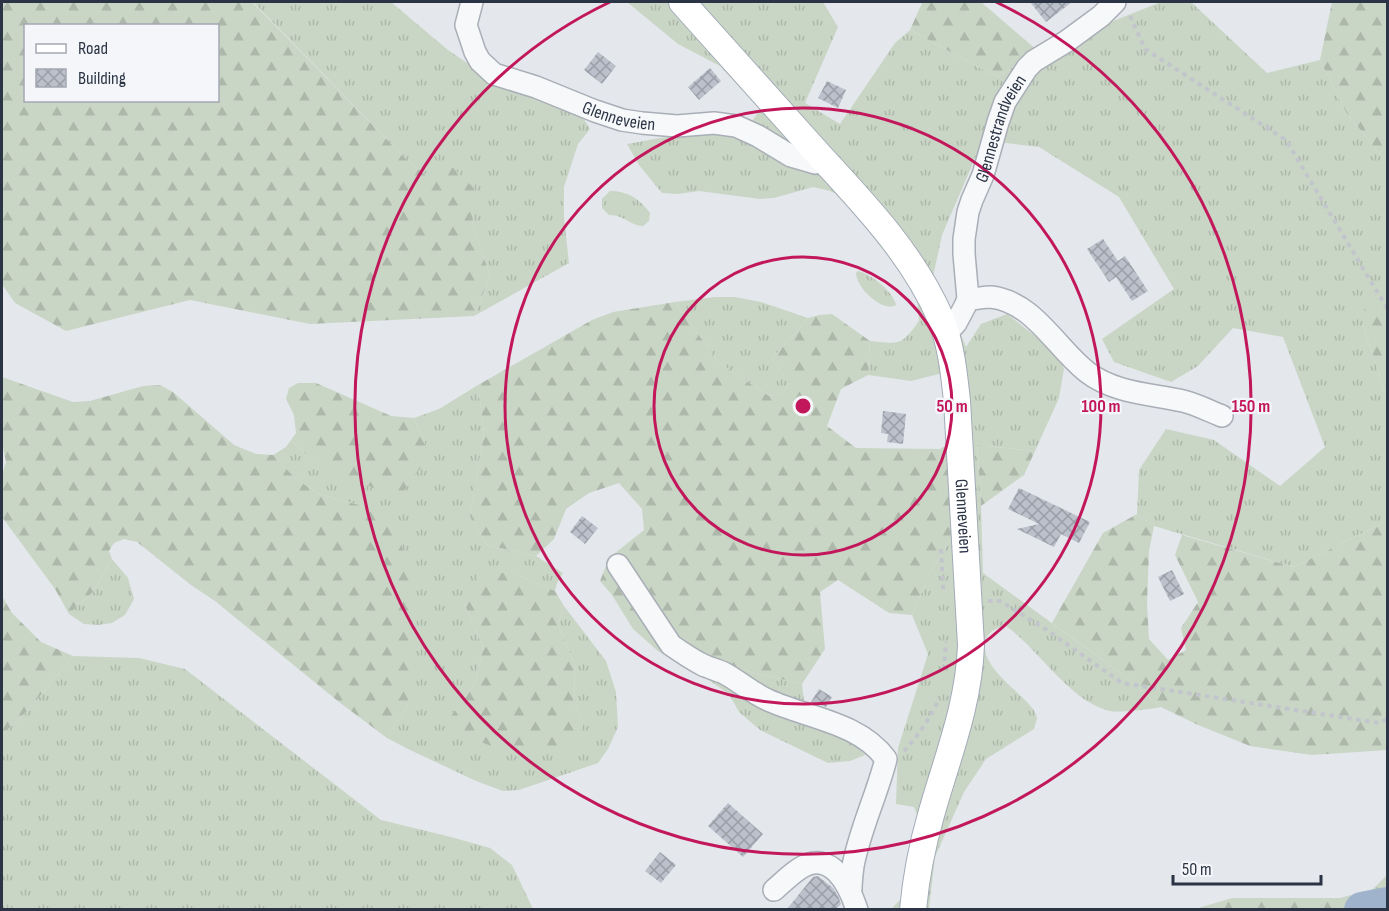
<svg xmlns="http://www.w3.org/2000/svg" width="1389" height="911" viewBox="0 0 1389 911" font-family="'Sofia Sans Condensed',sans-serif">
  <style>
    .grass { fill: url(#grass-tufts) }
    .forest { fill: url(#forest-firs); fill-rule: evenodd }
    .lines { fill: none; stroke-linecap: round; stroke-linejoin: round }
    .river { stroke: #9fb4cc; stroke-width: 36 }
    .building { fill: url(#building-cross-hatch) }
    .minor-casing { stroke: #a9aeb7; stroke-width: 24 }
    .major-casing { stroke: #a3abb8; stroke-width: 28 }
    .path { stroke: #c2c5cb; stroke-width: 4; stroke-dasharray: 4.5 4.5; stroke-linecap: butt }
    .minor { stroke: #f7f8fa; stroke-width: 21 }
    .major { stroke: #fff; stroke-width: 26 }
    .ring { fill: none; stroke: #c2185b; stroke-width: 3 }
    .labels { text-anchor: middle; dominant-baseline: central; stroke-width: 4.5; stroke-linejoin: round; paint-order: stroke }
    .street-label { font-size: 18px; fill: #2b3445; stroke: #f4f6f9 }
    .centre { fill: #c2185b; stroke: #f4f6f9; stroke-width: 3 }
    .ring-label { font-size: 18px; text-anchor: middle; font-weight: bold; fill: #c2185b; stroke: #f4f6f9; stroke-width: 4.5; stroke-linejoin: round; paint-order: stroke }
  </style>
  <defs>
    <pattern id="grass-tufts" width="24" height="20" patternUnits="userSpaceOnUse" patternTransform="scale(1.5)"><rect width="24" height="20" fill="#c9d6c5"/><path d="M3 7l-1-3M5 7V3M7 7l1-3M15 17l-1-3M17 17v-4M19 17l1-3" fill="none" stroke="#adb8ab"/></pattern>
    <pattern id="forest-firs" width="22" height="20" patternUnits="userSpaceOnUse" patternTransform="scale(1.5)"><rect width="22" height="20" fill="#c9d6c5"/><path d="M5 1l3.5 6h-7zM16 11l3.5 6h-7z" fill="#adb8ab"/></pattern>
    <pattern id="building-cross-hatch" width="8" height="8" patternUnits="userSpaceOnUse" patternTransform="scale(1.5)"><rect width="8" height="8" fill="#bbc0ca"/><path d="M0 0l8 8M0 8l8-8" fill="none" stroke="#989da6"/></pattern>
  </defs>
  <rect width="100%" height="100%" fill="#e4e7ec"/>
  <!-- grass -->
  <path class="grass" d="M253,2H391L448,50L492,80L579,111L590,129L578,144L564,187V218L569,263L474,316L490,276L472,222L474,189L424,174L405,158Z
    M627,2H823L838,27L805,103L840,124L895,43L910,30L997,77L1038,51L1161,2H1191L1267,73L1320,60L1346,112L1387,163V302L1376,295L1363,325L1387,398V521L1294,567L1154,526L1137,514L1139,470L1166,429L1214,440L1280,486L1325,447L1283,337L1233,328L1198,366L1171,382L1114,362L1102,339L1174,289L1119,197L1039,147L983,140L942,235L933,277L950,306L966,347L981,324L1007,314L1057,353L1064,369L1059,398L1035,451L977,445L981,506L983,573L1122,674L1161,707C1151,709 1119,713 1110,711C1069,701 1040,650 1006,626C996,628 987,632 985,642C980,667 1021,692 1033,709C1035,712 1036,715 1037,718L1034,729L986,759L964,792L935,857L929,909H893V907L901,899L905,869L918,817L914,807L896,804L898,748L928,654L912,615L929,575L952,537L943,373L911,381L868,375L870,341C900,344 901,346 919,321L917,298L894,264L841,196L830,191L813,187L774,198L760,199L699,191L678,194L662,193L639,165L627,144L711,129L740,138L760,110L720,66L678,44Z
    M610,191C628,191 640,199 650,213L649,221L643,226C630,226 623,214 609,215L602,208V199Z
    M858,271C871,274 893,291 896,305C882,313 856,287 856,273Z
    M715,297H735L761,302L808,318L772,359L789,384L783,393L769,396L719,363L675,302Z
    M478,385L484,433L470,516L487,545L536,556L563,573L557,583L555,591L517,575L464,603L483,647L476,682L451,716L583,726L575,704L574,663L558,624L564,606L606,661L616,692L618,727L608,749L598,763L519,790L503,791L476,781L408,749L387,738L408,705L359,505L319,494L296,479L273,455L286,447L291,440L313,461L425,442L414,418L439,409Z
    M112,559L128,578L134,599L125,615L112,623L98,625L84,624L69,614L93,592Z
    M73,656L139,658L185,669L381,820L451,837L490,848L512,865L533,909L2,910V735L30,708Z
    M738,669L802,684L806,718L848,738L865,755L850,761L828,763L760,730L739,712L729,694L710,681Z"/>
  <!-- forest -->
  <path class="forest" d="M2,2H252L405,158L424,174L452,167L475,189L472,222L490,276L474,316L310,324L190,300L66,331L15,303L2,284ZM26,26H218V100H26Z
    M921,2H981L1038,51L997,77L910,30L922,3Z
    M1332,2H1387V163L1346,112L1320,60Z
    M1376,295L1387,302V398L1363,325L1365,301Z
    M675,302L719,363L769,396L783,393L789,384L772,359L808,318L819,315L832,314L870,341L868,375L841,389L827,426L856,448L940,449L948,444L952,537L929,575L912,615L889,613L838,580L820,592L825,649L802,684L738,669L710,681L658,651L633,629L612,595L600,581L609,558L644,530L642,509L619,483L589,493L566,509L554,539L536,556L487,545L470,516L484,433L478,385L592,320L613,312Z
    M2,377L73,402L90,401L143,386L160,385L173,392L234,445L256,454L273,455L296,479L319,494L359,505L397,524L410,582L413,659L408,705L387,738L339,702L215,601L191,585L137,542L124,539L114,543L109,551L112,559L93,592L69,614L55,589L2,517V475L6,462L2,442Z
    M298,383H316L391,416L414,418L425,442L424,463L399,498L341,475L313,461L291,440L296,433L294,415L286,399L289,388Z
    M977,445L1035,451L1024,475L981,506Z
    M1137,514L1154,526L1149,551L1147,603L1149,639L1168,660L1186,650L1181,628L1198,602L1175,555L1182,535L1294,567L1387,521V750L1312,755L1250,746L1198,725L1161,707L1122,674L1052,623L1103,533Z
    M482,570L517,575L555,591L564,606L558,624L574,663L575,704L583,726L571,746L494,747L460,734L451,716L476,682L483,647L464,603Z
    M2,596L12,613L41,642L73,656L30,708L2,735Z
    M1387,875V909H1195L1232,898H1340L1373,889Z"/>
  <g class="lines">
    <!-- river -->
    <path class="river" d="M1362,910L1388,905"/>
  </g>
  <!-- building -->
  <path class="building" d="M1030,2H1072L1046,22Z
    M598,52L616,66L602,84L584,70Z
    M710,68L721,81L699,100L688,87Z
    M827,81L846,90L838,108L818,98Z
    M1103,239L1118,261L1125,256L1148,291L1132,301L1116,277L1109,282L1087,249Z
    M883,411L906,414L903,444L887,442L888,434L881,433Z
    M1019,488L1090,522L1079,543L1061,534L1054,547L1017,529L1039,524L1008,509Z
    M582,516L598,528L585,544L570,532Z
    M1172,570L1184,594L1170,601L1158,577Z
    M819,689L832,697L826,707L811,702Z
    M728,803L763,834L743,857L708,826Z
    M660,852L676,865L661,883L645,871Z
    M818,876L833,888L838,896L841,904L836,909H787L813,877Z"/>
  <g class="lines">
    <!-- minor casing -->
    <g class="minor-casing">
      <g id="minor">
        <path id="s1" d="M472,2L466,25L475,52L480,61L494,74L536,87L595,111L622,120L642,123L677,126L714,123L736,126L758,136L791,156L815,163L822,158"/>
        <path d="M968,299C975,299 983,297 991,297C1034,302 1056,348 1087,372C1114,393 1151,394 1183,401C1196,404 1209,411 1222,416"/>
        <path id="s2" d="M946,334L956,323L965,306L968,299L964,254V239L968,212L972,200L983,175L998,122L1005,102L1027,68L1034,61L1067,41L1101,16L1115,2"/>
        <path d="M618,565L671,645C681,652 691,659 703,665C710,668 717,670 724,673C739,681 752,693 768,700C807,718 859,722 886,759C877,795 860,829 853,866C852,874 851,882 851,889"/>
        <path d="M774,890C782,883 790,875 799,869C831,848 849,885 857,910"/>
      </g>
    </g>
    <!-- major casing -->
    <g class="major-casing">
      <g id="major">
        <path id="s3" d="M682,2C728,54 775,105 821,157C866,206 913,255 940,317C951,343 954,373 957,401L971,645C969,705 947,758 931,815C922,846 916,877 913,910"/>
      </g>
    </g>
    <!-- path -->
    <path class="path" d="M1130,16L1145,49L1286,140L1388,310
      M941,549L943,589
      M988,601H1000L1044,628L1122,683L1379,723L1388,719
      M944,670L946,642
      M904,751C915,740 934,713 939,698"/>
    <!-- minor -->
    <use href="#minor" class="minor"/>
    <!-- major -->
    <use href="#major" class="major"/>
  </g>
  <!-- distance rings -->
  <g class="ring">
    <circle cx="803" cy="406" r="149"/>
    <circle cx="803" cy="406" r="298"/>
    <path d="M996 2A448 448 0 1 1 610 2"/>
  </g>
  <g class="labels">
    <!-- street labels -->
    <g class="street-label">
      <text stroke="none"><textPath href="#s1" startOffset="214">Glenneveien</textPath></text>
      <text stroke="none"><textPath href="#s2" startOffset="219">Glennestrandveien</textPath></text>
      <text stroke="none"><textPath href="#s3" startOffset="610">Glenneveien</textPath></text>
    </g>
  </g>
  <circle cx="803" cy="406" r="9" class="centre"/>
  <g class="ring-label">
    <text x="952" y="412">50 m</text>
    <text x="1101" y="412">100 m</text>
    <text x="1251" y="412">150 m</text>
  </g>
  <!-- border -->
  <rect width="1389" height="911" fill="none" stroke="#2b3445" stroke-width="6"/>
  <!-- legend -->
  <rect x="24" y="24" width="195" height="78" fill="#f4f6f9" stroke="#a4a8b1" stroke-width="1.5"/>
  <rect x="36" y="44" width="30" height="9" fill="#ffffff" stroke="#a4a8b1" stroke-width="1.5"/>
  <text x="78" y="54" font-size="18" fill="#2b3445">Road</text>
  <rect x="36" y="69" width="30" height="18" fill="url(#building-cross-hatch)" stroke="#a4a8b1" stroke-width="1.5"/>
  <text x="78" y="84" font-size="18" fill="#2b3445">Building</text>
  <!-- scale -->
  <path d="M1173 875v9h148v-9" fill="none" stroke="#2b3445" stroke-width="3"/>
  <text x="1182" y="875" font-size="18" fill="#2b3445" stroke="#f4f6f9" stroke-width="4.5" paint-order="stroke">50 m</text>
</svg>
